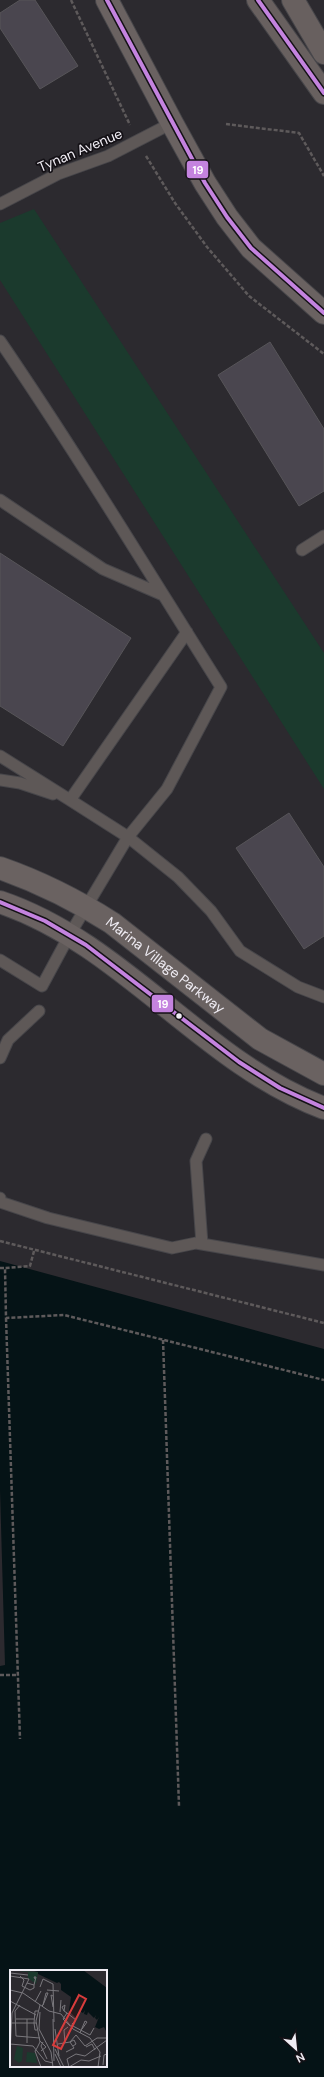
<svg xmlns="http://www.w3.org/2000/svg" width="324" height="2077" viewBox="0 0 324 2077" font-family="'DM Sans',sans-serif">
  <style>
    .green { fill: #1b3a2d }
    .water { fill: #051316; fill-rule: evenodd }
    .building { fill: #4a464f; stroke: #575559 }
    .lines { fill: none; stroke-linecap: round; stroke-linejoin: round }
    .lane-casing { stroke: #47464a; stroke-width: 13 }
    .secondary-casing { stroke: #47464a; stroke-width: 24 }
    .primary-casing { stroke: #47464a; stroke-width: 24 }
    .path { stroke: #5e5a5b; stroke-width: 2.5; stroke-dasharray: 4 2; stroke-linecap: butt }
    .lane { stroke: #5e5857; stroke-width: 11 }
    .secondary { stroke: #6a6261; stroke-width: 22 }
    .primary { stroke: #68605f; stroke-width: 22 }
    .bus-1-casing { stroke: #141116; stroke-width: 7 }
    .bus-1 { stroke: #c483df; stroke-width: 4 }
    .bus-dot { fill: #efecf3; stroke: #141116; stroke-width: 1.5 }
    .labels { text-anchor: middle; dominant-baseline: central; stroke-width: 3.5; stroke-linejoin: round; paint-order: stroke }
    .street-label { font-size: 14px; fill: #efecf3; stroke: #141116 }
    .inset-road { fill: none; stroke: #7a787d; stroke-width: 1 }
    .view { fill: #d83c3c; fill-opacity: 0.15; stroke: #d83c3c; stroke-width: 2 }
    .inset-edge { fill: none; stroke: #efecf3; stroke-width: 2 }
    .line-badge { stroke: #141116; stroke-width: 1.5 }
    .badge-label { font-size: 11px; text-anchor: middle; font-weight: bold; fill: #fff }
  </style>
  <rect width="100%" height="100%" fill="#2c2a2f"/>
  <!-- green -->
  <path class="green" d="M34,209L324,653V789L0,280V223Z"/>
  <!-- water -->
  <path class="water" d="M0,1261L324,1349V2077H0V1666L5,1665L0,1490ZM11,1971H106V2066H11Z"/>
  <!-- building -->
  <path class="building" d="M20,0H35L78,66L40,89L0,28V13Z
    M270,342L324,429V491L299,506L218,375Z
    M0,553L131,638L63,746L0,706Z
    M289,813L324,867V936L304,949L236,848Z"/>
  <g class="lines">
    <!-- lane casing -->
    <g class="lane-casing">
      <path id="lane" d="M0,204L58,174L108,156L172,123
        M0,341C77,454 148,571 221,687L167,789L128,837L70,800L187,632
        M0,500L103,569L163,595
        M302,550L324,536
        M0,756L70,800
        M0,780L20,783L53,794
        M0,960L42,986L70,934L128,837L178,877L211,911L240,951L298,987L324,997
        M0,1058L8,1040L39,1011
        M0,1198V1202L48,1218L172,1248L196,1243L324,1265
        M202,1244L196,1161L206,1139"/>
    </g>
    <!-- secondary casing -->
    <g class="secondary-casing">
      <g id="secondary">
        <path d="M107,0L172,123L205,183L227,217L251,248L324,313"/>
        <path id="s1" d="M0,868C40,882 76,900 112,923L260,1039L324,1074"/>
        <path d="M0,902C124,944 202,1062 324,1108"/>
      </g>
    </g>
    <!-- primary casing -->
    <g class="primary-casing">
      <path id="primary" d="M258,0L324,93
        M293,0L324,53"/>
    </g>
    <!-- path -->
    <path class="path" d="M71,0L130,125
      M226,124L299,133L324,176
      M146,156L175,203L207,247L249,296L324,354
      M0,1241L324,1323
      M34,1251L30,1266L5,1268L6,1318L64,1315L324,1380
      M0,1268H5
      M6,1318L20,1739
      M163,1340L179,1806
      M0,1675H17"/>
    <!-- lane -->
    <use href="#lane" class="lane"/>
    <!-- secondary -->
    <use href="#secondary" class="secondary"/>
    <!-- primary -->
    <use href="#primary" class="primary"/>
    <!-- bus-1 casing -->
    <g class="bus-1-casing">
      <path id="bus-1" d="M107,0L205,183L227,217L251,248L324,313
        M258,0L324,93
        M0,902L45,921L86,945L239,1062L280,1088L324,1108"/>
    </g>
    <!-- bus-1 -->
    <use href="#bus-1" class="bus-1"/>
  </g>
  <!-- markers -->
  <circle class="bus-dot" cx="179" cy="1016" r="3.5"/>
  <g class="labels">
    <!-- street labels -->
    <g class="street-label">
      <text transform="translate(80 150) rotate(-23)">Tynan Avenue</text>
      <text stroke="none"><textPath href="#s1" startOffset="193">Marina Village Parkway</textPath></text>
    </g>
  </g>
  <!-- overview -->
  <g transform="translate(10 1970)">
    <rect width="97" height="97" fill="#2c2a2f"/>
    <path d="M0,0L28,2L26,14L18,8V2ZM7,76L13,78L12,91L9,93L4,89ZM17,82L25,83L27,93L16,92Z" fill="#1b3a2d"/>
    <path d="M20,0H73L97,18V63L94,57L89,59L85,57L89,47L87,50L85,48L86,45L84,48L78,42L77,45L74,44L75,40L73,43L71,42V39L66,48L59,41L61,27L51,20V14L49,12L47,13L28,4V2Z" fill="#051316"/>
    <path class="inset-road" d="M0,3L18,5M0,6L19,9L2,43L0,84M10,6L14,10L12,16L20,20L24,18V15L17,13M24,15L26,7H24L25,9M30,17L33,9L43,14L44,52M0,20L13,23L39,41L51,44L63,59L80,68L90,82L88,97M37,20L49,21M43,26L41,25L43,37M0,31L26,45M25,32L31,21M10,35L5,41L6,66L30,68M32,36L33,35L38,23H36L33,35M54,41L52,37L55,35L54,41L57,43L53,49L60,56M30,42L29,59L41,82L43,97M50,42L51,30M57,43L66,50L62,54M6,49H24M43,49L44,91M0,53H26M61,55L80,65L84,58M45,59L49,86M27,60H25L24,53L25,41H28M70,63L75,51L77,52L72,59M30,71L36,77L31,81M33,72L31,76L37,89M60,72L64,70L66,74L63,76M17,73V49M55,73L54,60L58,57M0,74L23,76L35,91L43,93M48,74L60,72L66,65L75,76L87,68H97M76,77L82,74L85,80M27,78L30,72L26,51L30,35M27,78L25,81L31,97M45,79L54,97M56,82L64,78L60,72M45,84L51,97M93,95L94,85L97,84M59,97L57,89L66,84L75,86L97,70M59,97L71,90L79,91L91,86"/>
    <path class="view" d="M69,25L76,29L51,79L43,75Z"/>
    <rect width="97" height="97" class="inset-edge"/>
  </g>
  <g class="line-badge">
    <rect x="186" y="160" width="23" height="19" rx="4" fill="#c483df"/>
    <rect x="151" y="994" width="23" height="19" rx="4" fill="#c483df"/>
  </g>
  <g class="badge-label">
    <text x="198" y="174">19</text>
    <text x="163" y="1008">19</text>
  </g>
  <!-- north arrow -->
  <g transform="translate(296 2049) rotate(153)" stroke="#141116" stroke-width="3" paint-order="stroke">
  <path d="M0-3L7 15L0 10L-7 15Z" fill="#efecf3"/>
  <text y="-6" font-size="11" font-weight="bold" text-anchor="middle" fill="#efecf3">N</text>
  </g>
</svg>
